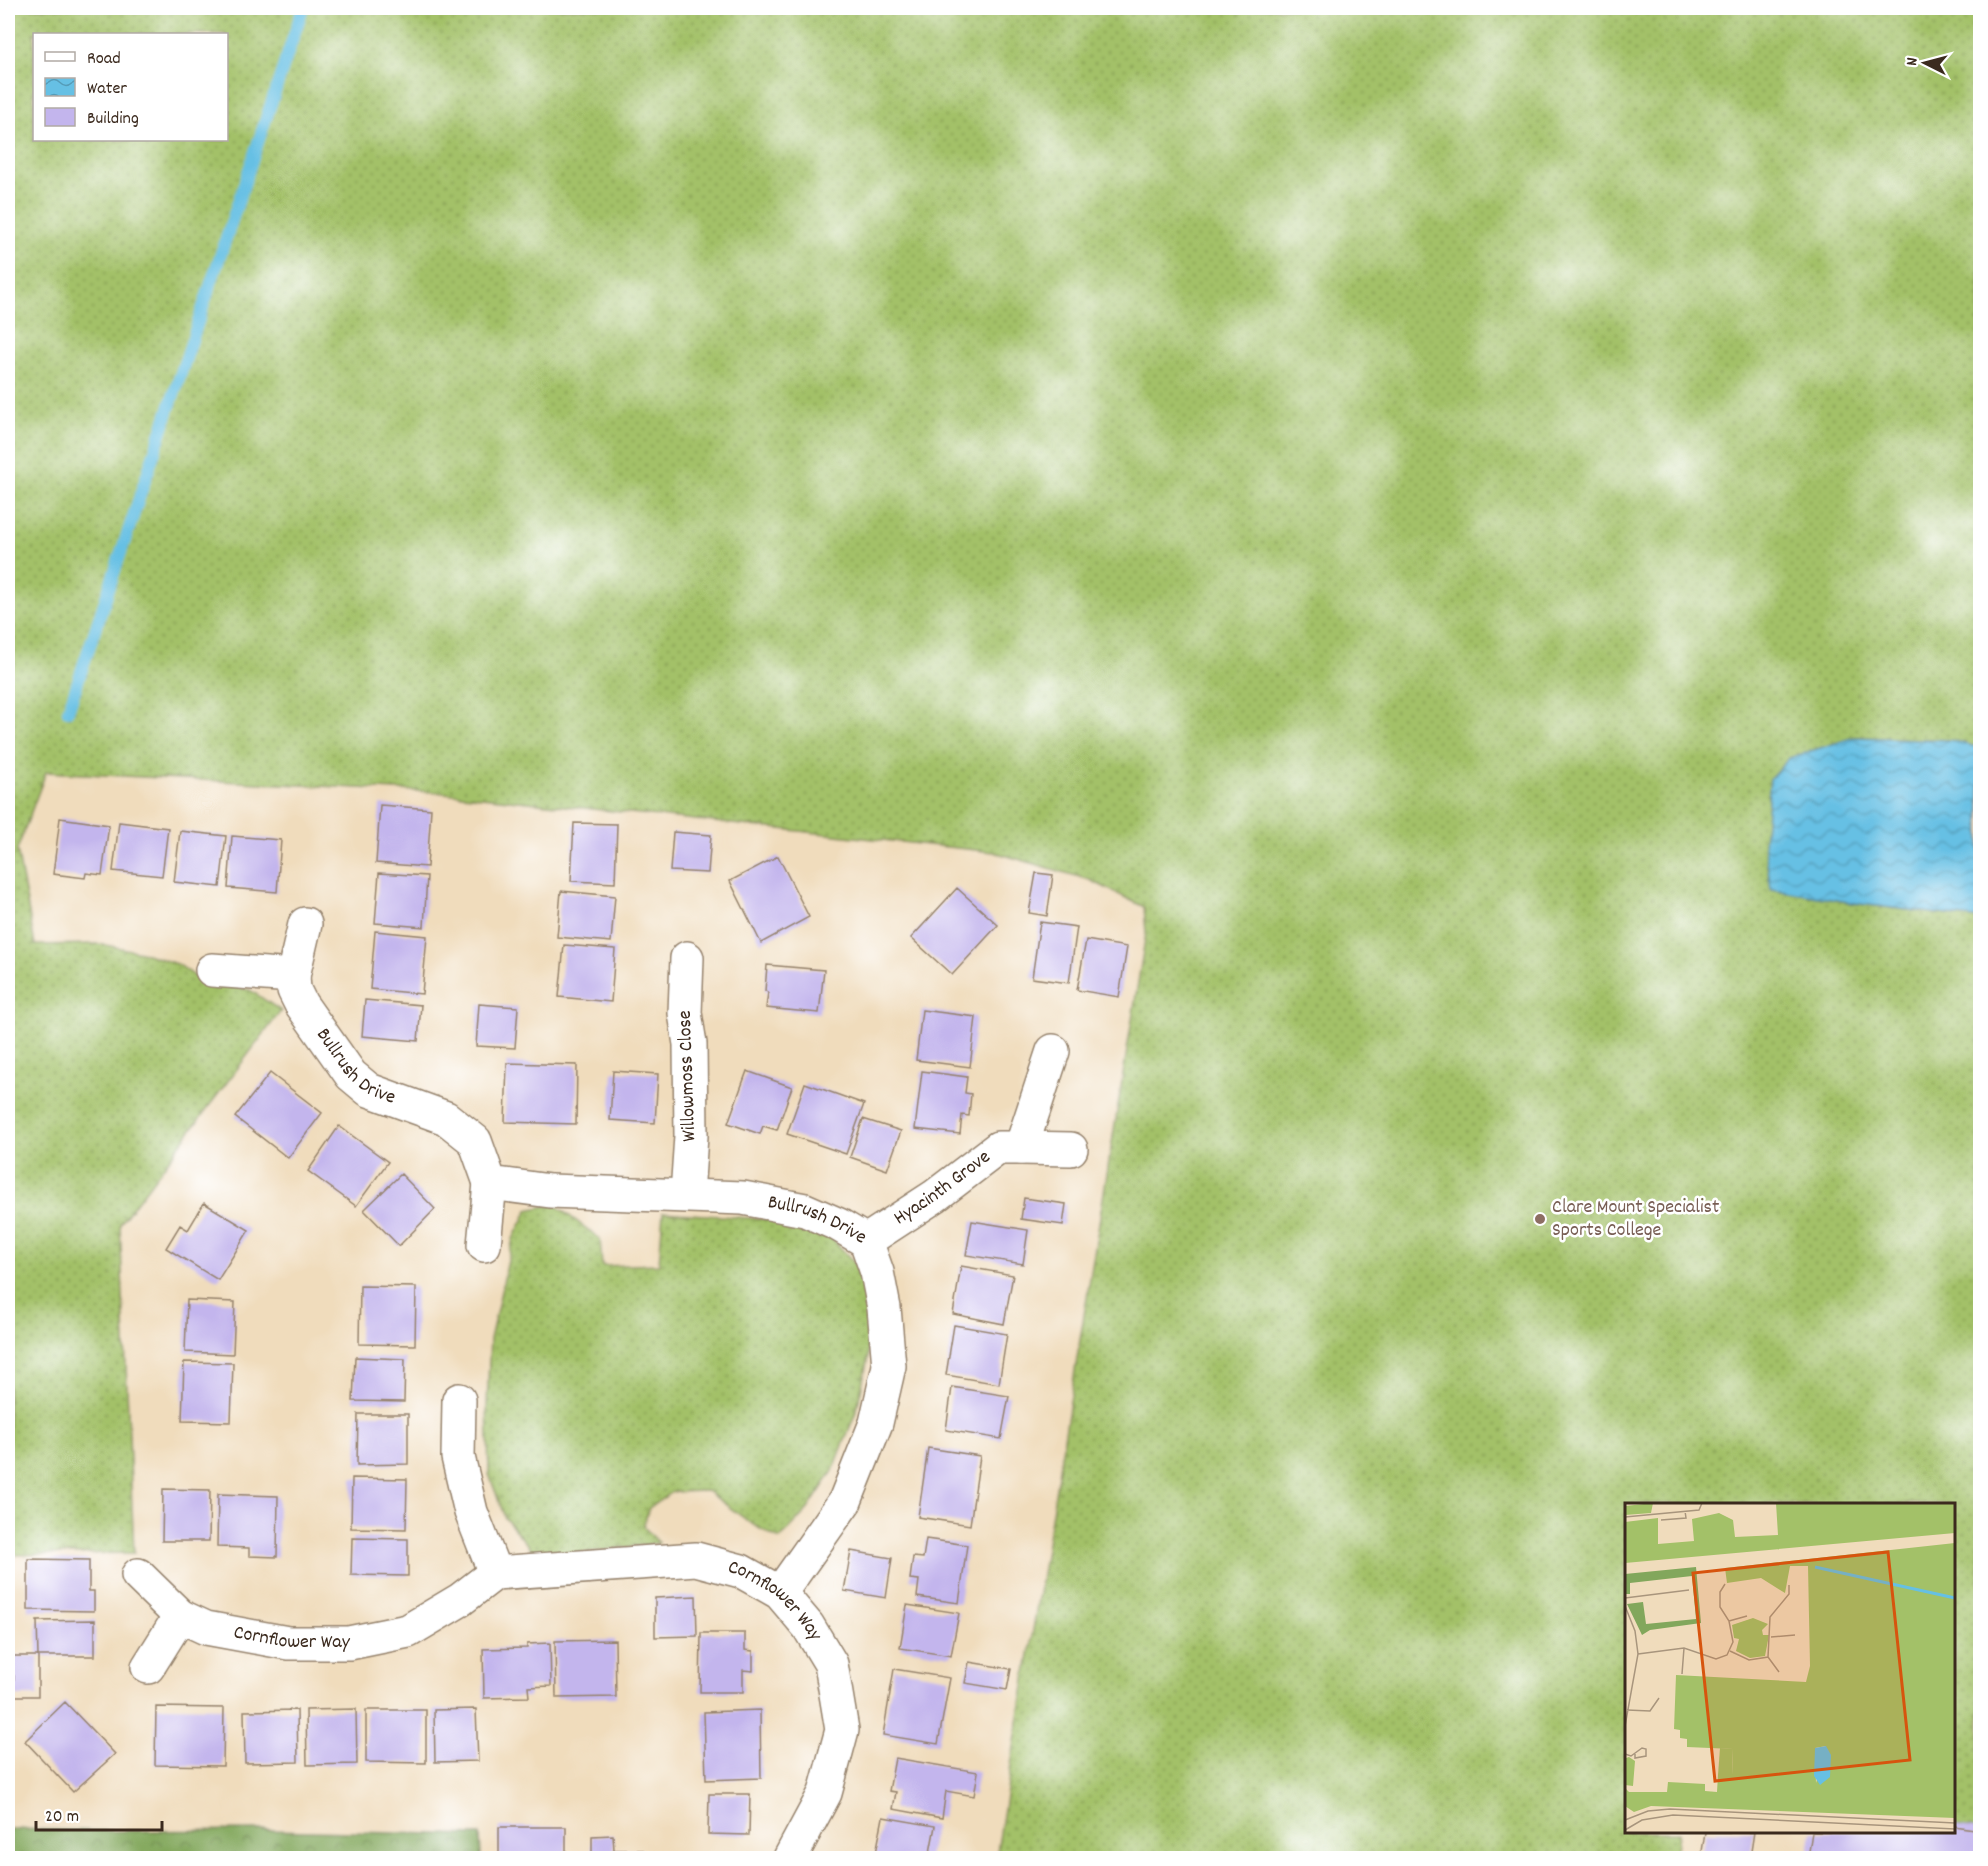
<svg xmlns="http://www.w3.org/2000/svg" width="1988" height="1866" viewBox="0 0 1988 1866" font-family="Dekko,sans-serif">
  <style>
    .grass { fill: url(#grass-dots); stroke: #6f7643; stroke-width: 1.5; fill-rule: evenodd }
    .forest { fill: url(#forest-crowns); stroke: #5e683d; stroke-width: 1.5 }
    .water { fill: url(#water-waves); stroke: #507581; stroke-width: 1.5 }
    .lines { fill: none; stroke-linecap: round; stroke-linejoin: round }
    .stream { stroke: #66c0e4; stroke-width: 12 }
    .building { fill: #c3b5ed }
    .street-casing { stroke: #96836d; stroke-width: 36 }
    .street { stroke: #fff; stroke-width: 33 }
    .education-dot { fill: #8d6e63; stroke: #fff; stroke-width: 2 }
    .labels { text-anchor: middle; dominant-baseline: central; stroke-width: 5; stroke-linejoin: round; paint-order: stroke }
    .street-label { font-size: 20px; fill: #3b2a1e; stroke: #fff }
    .education-label { font-size: 20px; fill: #785e54; stroke: #fff; text-anchor: start }
    .inset-river { fill: none; stroke: #66c0e4; stroke-width: 3 }
    .inset-road { fill: none; stroke: #a8957d; stroke-width: 1.5 }
    .view { fill: #d7540e; fill-opacity: 0.15; stroke: #d7540e; stroke-width: 3 }
    .inset-edge { fill: none; stroke: #3b2a1e; stroke-width: 3 }
  </style>
  <defs>
    <pattern id="grass-dots" width="8" height="8" patternUnits="userSpaceOnUse" patternTransform="scale(1.5)"><rect width="8" height="8" fill="#a3c168"/><path d="M2 2h.1M6 6h.1" fill="none" stroke="#869d55" stroke-width="1.8" stroke-linecap="round"/></pattern>
    <pattern id="forest-crowns" width="20" height="18" patternUnits="userSpaceOnUse" patternTransform="scale(1.5)"><rect width="20" height="18" fill="#82a75c"/><path d="M2 6a3 3 0 1 1 6 0M12 15a3 3 0 1 1 6 0" fill="none" stroke="#6c884b"/></pattern>
    <pattern id="water-waves" width="16" height="10" patternUnits="userSpaceOnUse" patternTransform="scale(1.5)"><rect width="16" height="10" fill="#66c0e4"/><path d="M0 5q4-4 8 0t8 0" fill="none" stroke="#559cb8"/></pattern>
  </defs>
  <rect width="100%" height="100%" fill="#fff"/>
  <filter id="ink" filterUnits="userSpaceOnUse"><feTurbulence type="fractalNoise" baseFrequency=".0167" numOctaves="2"/><feDisplacementMap in="SourceGraphic" scale="12" xChannelSelector="R" yChannelSelector="G"/><feConvolveMatrix kernelMatrix="1 2 1 2 8 2 1 2 1" color-interpolation-filters="sRGB"/></filter>
  <filter id="wash" filterUnits="userSpaceOnUse"><feTurbulence type="fractalNoise" baseFrequency=".008" numOctaves="4" result="noise"/><feDisplacementMap in="SourceGraphic" scale="24" xChannelSelector="R" yChannelSelector="G"/><feGaussianBlur stdDeviation="1.35" result="paint"/><feColorMatrix in="noise" values="0 0 0 0 0 0 0 0 0 0 0 0 0 0 0 0 0 1.4 0 .05"/><feComposite in="paint" operator="in"/></filter>
  <g filter="url(#wash)">
    <rect width="100%" height="100%" fill="#f0dcbc"/>
    <!-- grass -->
    <path class="grass" d="M8,8H1980V748L1951,740L1854,737L1772,889L1860,904L1980,919V1830L1954,1826V1504H1626V1832H1678L1675,1858H996L1146,933L1144,907L1090,880L994,852L435,792L46,772L17,850L35,945L100,944L141,952L179,965L203,982L250,990L281,1011L120,1224L134,1553L8,1555ZM34,34H226V140H34Z
      M554,1204L600,1239L602,1266L659,1264L663,1212L808,1222L831,1237L857,1266L871,1303L868,1357L857,1409L833,1471L808,1509L780,1539L755,1526L707,1491L672,1492L649,1508L643,1526L659,1543L557,1556L532,1550L505,1518L489,1474L487,1405L490,1339L513,1239L528,1210Z"/>
    <!-- forest -->
    <path class="forest" d="M8,1829L109,1831L268,1830L480,1835L481,1858H8Z"/>
    <!-- water -->
    <path class="water" d="M1854,737L1951,740L1980,748V919L1860,904L1771,889L1764,843L1770,779L1789,758Z"/>
    <g class="lines">
      <!-- stream -->
      <path class="stream" d="M68,711L303,8"/>
    </g>
    <g id="blocks">
      <!-- building -->
      <path class="building" d="M380,805L431,809L427,867L376,863Z
        M60,818L109,825L102,875L86,873L85,878L53,874Z
        M119,822L168,828L162,876L113,871Z
        M574,823L617,824L615,883L571,881Z
        M180,831L226,836L220,887L174,882Z
        M673,832L711,835L708,873L670,871Z
        M232,836L281,840L277,892L228,888Z
        M778,856L809,917L761,943L730,881Z
        M379,873L427,876L424,927L375,923Z
        M1036,873L1053,875L1047,916L1029,913Z
        M957,888L998,925L952,975L911,938Z
        M561,891L615,896L611,942L557,937Z
        M1040,922L1077,927L1069,983L1032,978Z
        M375,931L427,936L422,994L370,989Z
        M1086,940L1127,947L1119,997L1077,990Z
        M564,945L615,949L611,1002L559,997Z
        M767,965L824,970L819,1013L766,1008L768,992L765,991Z
        M365,1000L421,1005L418,1041L362,1036Z
        M479,1004L518,1007L515,1048L476,1046Z
        M922,1010L976,1017L970,1067L916,1060Z
        M507,1063L577,1065L576,1124L505,1122Z
        M613,1071L658,1074L655,1123L610,1120Z
        M747,1071L792,1087L777,1130L763,1126L760,1134L728,1123Z
        M922,1071L967,1077L965,1093L971,1094L969,1116L962,1115L960,1134L915,1129Z
        M270,1073L322,1113L288,1158L235,1117Z
        M805,1083L864,1104L846,1154L787,1134Z
        M863,1119L901,1131L887,1170L850,1157Z
        M339,1126L388,1162L356,1206L308,1171Z
        M401,1174L435,1209L399,1246L364,1210Z
        M1024,1198L1066,1204L1063,1225L1021,1219Z
        M204,1203L249,1230L218,1280L166,1248L180,1225L188,1230Z
        M972,1221L1028,1230L1023,1264L966,1255Z
        M961,1266L1013,1275L1004,1324L953,1314Z
        M360,1286L416,1287L415,1345L359,1344Z
        M187,1300L235,1302L233,1354L185,1352Z
        M954,1325L1007,1334L999,1384L946,1375Z
        M355,1357L405,1359L404,1402L353,1401Z
        M184,1362L233,1363L231,1422L182,1421Z
        M952,1387L1009,1396L1001,1439L946,1430Z
        M358,1414H408V1464L357,1465Z
        M928,1448L980,1456L970,1525L918,1517Z
        M352,1478L407,1479L406,1529L351,1528Z
        M163,1489L210,1490L209,1541H162Z
        M218,1494L278,1496L277,1557L249,1556V1548L217,1547Z
        M352,1538L408,1539V1576L351,1575Z
        M926,1539L967,1545L959,1603L917,1597L919,1580L910,1579L913,1557L923,1558Z
        M851,1551L892,1558L886,1598L844,1591Z
        M28,1559L89,1560V1591H94V1611L28,1610Z
        M696,1596L697,1636L655,1637V1598Z
        M907,1605L959,1613L951,1656L900,1648Z
        M95,1620V1656H38L37,1621Z
        M701,1633H745V1650L753,1651V1671L743,1670V1692H700Z
        M615,1640L616,1697L556,1698L555,1641Z
        M550,1643L551,1686L528,1687L529,1697L484,1698L483,1649L527,1648V1644Z
        M8,1656H38V1696H13L14,1676H8Z
        M969,1662L1011,1669L1007,1690L965,1683Z
        M894,1669L950,1678L938,1744L883,1735Z
        M65,1702L115,1754L73,1792L25,1741Z
        M156,1707L224,1708L223,1766L155,1765Z
        M356,1709L357,1764L307,1765L306,1710Z
        M476,1709L478,1761L435,1762L434,1710Z
        M297,1710L298,1762L245,1763L244,1711Z
        M366,1710H426V1763L366,1762Z
        M760,1710L761,1778L706,1780L704,1712Z
        M895,1758L978,1772L974,1796L946,1791L942,1818L893,1809L896,1792L889,1791Z
        M709,1794H750L749,1835L708,1834Z
        M883,1817L935,1826L929,1858H875Z
        M1954,1826L1980,1830V1858H1808L1812,1832H1954Z
        M499,1827H566V1858H499Z
        M1705,1832H1754L1750,1858H1701Z
        M613,1835L614,1850H643V1858H592V1836Z
        M712,1855V1858H656L655,1856Z"/>
    </g>
  </g>
  <g filter="url(#ink)">
    <use href="#blocks" fill-opacity="0" stroke="#96836d" stroke-width="1.5"/>
    <g class="lines">
      <!-- street casing -->
      <g class="street-casing">
        <g id="street">
          <path id="s1" d="M212,970L293,976L294,990L301,1004L351,1075L369,1090L446,1118L475,1141L490,1183L550,1191L743,1198L805,1210L839,1225L866,1241L877,1272L884,1308L889,1366L876,1423L845,1501L780,1593"/>
          <path d="M293,976L305,924"/>
          <path d="M1053,1051L1021,1148L1071,1149"/>
          <path d="M687,1194L691,1136L690,1044L685,1013L687,958"/>
          <path id="s2" d="M866,1241L935,1196L998,1148H1021"/>
          <path d="M484,1245L490,1183"/>
          <path d="M459,1400L458,1457L471,1512L495,1573"/>
          <path id="s3" d="M138,1575L180,1616L206,1628L288,1643H349L408,1631L460,1600L495,1573L696,1559L741,1571L780,1593L808,1626L831,1664L842,1730L825,1793L790,1858"/>
          <path d="M148,1667L180,1616"/>
        </g>
      </g>
      <!-- street -->
      <use href="#street" class="street"/>
    </g>
  </g>
  <!-- markers -->
  <circle class="education-dot" cx="1540" cy="1219" r="6"/>
  <g class="labels">
    <!-- street labels -->
    <g class="street-label">
      <text stroke="none"><textPath href="#s1" startOffset="196">Bullrush Drive</textPath></text>
      <text transform="translate(688 1076) rotate(-92)">Willowmoss Close</text>
      <text stroke="none"><textPath href="#s2" startOffset="93">Hyacinth Grove</textPath></text>
      <text stroke="none"><textPath href="#s1" startOffset="716">Bullrush Drive</textPath></text>
      <text stroke="none"><textPath href="#s3" startOffset="690">Cornflower Way</textPath></text>
      <text stroke="none"><textPath href="#s3" startOffset="174">Cornflower Way</textPath></text>
    </g>
    <!-- education labels -->
    <g class="education-label">
      <text x="1552" y="1208">Clare Mount Specialist<tspan x="1552" dy="23">Sports College</tspan></text>
    </g>
  </g>
  <!-- overview -->
  <g transform="translate(1625 1503)">
    <rect width="330" height="330" fill="#f0dcbc"/>
    <path d="M28,0L26,10L0,12V3ZM151,0H330V30L0,60V19L33,15V41L69,38L67,16L94,10L108,17L110,34L153,32ZM330,40V315L26,303L9,309L0,303V285L4,289H42L43,279L80,281V288L92,289L93,272H107L108,246L62,244V236L55,235V227L49,226L51,172L181,179L185,163L183,63H165L160,90L136,75L102,80L100,65ZM201,243L191,280L190,245ZM128,115L143,121L137,127L138,132H144L140,153L125,155L111,148L114,136L109,135L107,122ZM4,254L10,258L8,283L0,282L1,255Z" fill="#a3c168" fill-rule="evenodd"/>
    <path d="M71,64L76,120L25,127L17,132L2,101L18,99L21,121L71,116L67,73L5,80V91H0V71Z" fill="#82a75c"/>
    <path d="M95,245L108,246L107,272H93Z" fill="#a3c168"/>
    <path d="M201,243L206,252L205,274L195,282L189,273L190,245Z" fill="#66c0e4"/>
    <path class="inset-river" d="M190,64L330,95"/>
    <path class="inset-road" d="M0,14L74,7L77,0M36,17L61,15L60,8M0,95L64,87M0,103L10,128L13,151L0,223M104,118L122,113M146,134L170,132M105,148L124,157L143,154L145,114L164,91V82M13,151L59,145L91,156L102,152L108,139L104,118L95,104V89L100,81M143,154L154,169M57,171L59,145M2,207L25,208L34,195M0,251L6,253L17,245L21,246V253L10,255V251M0,317L23,308L45,306L330,320M0,327L17,317L48,312L330,326"/>
    <path class="view" d="M263,49L285,257L90,278L68,70Z"/>
    <rect width="330" height="330" class="inset-edge"/>
  </g>
  <!-- margin -->
  <rect width="1988" height="1866" fill="none" stroke="#fff" stroke-width="30"/>
  <!-- legend -->
  <rect x="33" y="33" width="195" height="108" fill="#ffffff" stroke="#b1aaa5" stroke-width="1.5"/>
  <rect x="45" y="52" width="30" height="9" fill="#ffffff" stroke="#b1aaa5" stroke-width="1.5"/>
  <text x="87" y="63" font-size="18" fill="#3b2a1e">Road</text>
  <rect x="45" y="78" width="30" height="18" fill="url(#water-waves)" stroke="#b1aaa5" stroke-width="1.5"/>
  <text x="87" y="93" font-size="18" fill="#3b2a1e">Water</text>
  <rect x="45" y="108" width="30" height="18" fill="#c3b5ed" stroke="#b1aaa5" stroke-width="1.5"/>
  <text x="87" y="123" font-size="18" fill="#3b2a1e">Building</text>
  <!-- north arrow -->
  <g transform="translate(1925 63) rotate(276)" stroke="#ffffff" stroke-width="4.5" paint-order="stroke">
  <path d="M0-4.5L10 22L0 15L-10 22Z" fill="#3b2a1e"/>
  <text y="-9" font-size="16" font-weight="bold" text-anchor="middle" fill="#3b2a1e">N</text>
  </g>
  <!-- scale -->
  <path d="M36 1821v9h126v-9" fill="none" stroke="#3b2a1e" stroke-width="3"/>
  <text x="45" y="1821" font-size="18" fill="#3b2a1e" stroke="#ffffff" stroke-width="4.5" paint-order="stroke">20 m</text>
</svg>
